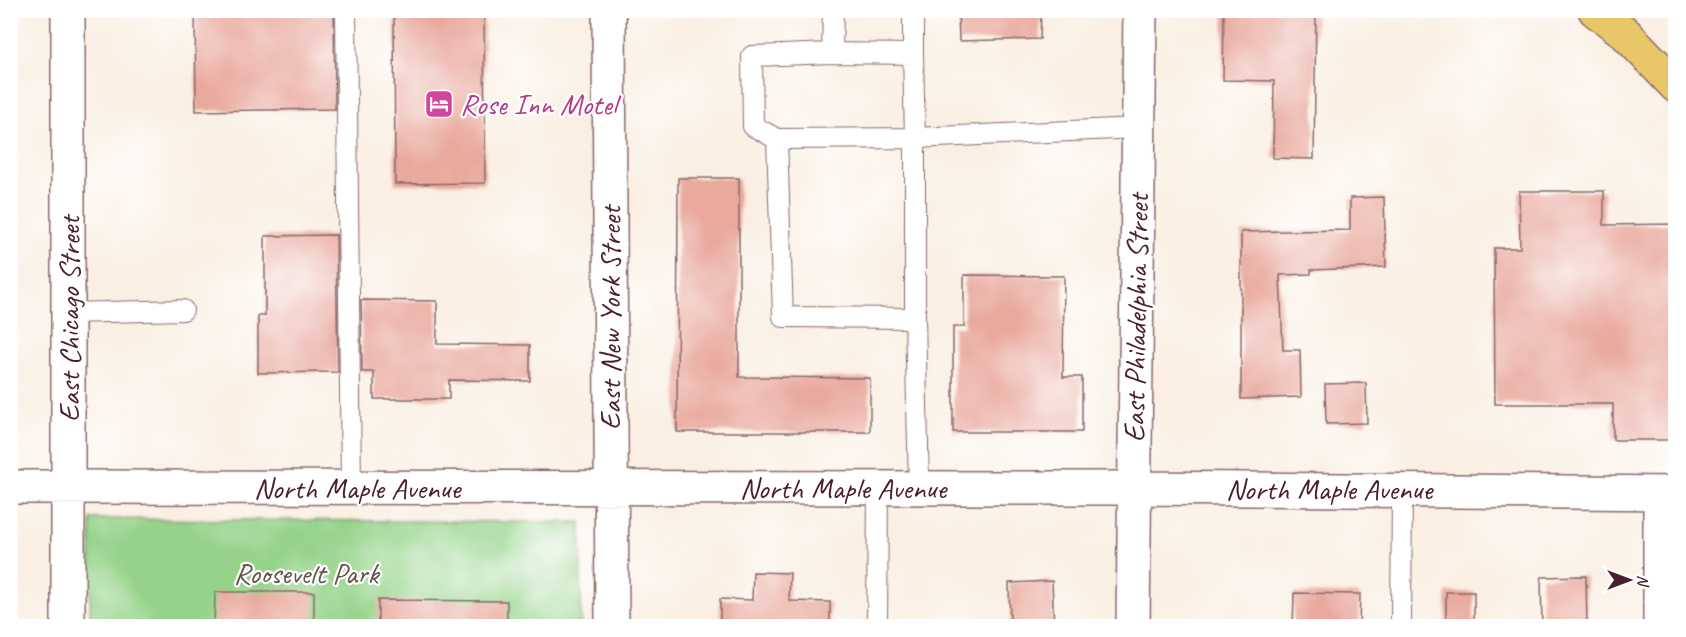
<svg xmlns="http://www.w3.org/2000/svg" width="1686" height="637" viewBox="0 0 1686 637" font-family="Caveat,sans-serif">
  <style>
    .green { fill: #94d389; stroke: #6f795a; stroke-width: 1.5 }
    .building { fill: #e9a99d }
    .lines { fill: none; stroke-linecap: round; stroke-linejoin: round }
    .service-casing { stroke: #88686b; stroke-width: 22 }
    .minor-casing { stroke: #88686b; stroke-width: 36 }
    .primary-casing { stroke: #88686b; stroke-width: 36 }
    .service { stroke: #fff; stroke-width: 20 }
    .minor { stroke: #fff; stroke-width: 33 }
    .primary { stroke: #e9c769; stroke-width: 33 }
    .labels { text-anchor: middle; dominant-baseline: central; stroke-width: 4.5; stroke-linejoin: round; paint-order: stroke }
    .hotel-label { font-size: 30px; fill: #b23c85; stroke: #fff; text-anchor: start }
    .street-label { font-size: 30px; fill: #4a1f2b; stroke: #fff }
    .park-label { font-size: 30px; fill: #605547; stroke: #fff }
  </style>
  <rect width="100%" height="100%" fill="#fff"/>
  <filter id="ink" filterUnits="userSpaceOnUse"><feTurbulence type="fractalNoise" baseFrequency=".0167" numOctaves="2"/><feDisplacementMap in="SourceGraphic" scale="12" xChannelSelector="R" yChannelSelector="G"/><feConvolveMatrix kernelMatrix="1 2 1 2 8 2 1 2 1" color-interpolation-filters="sRGB"/></filter>
  <filter id="wash" filterUnits="userSpaceOnUse"><feTurbulence type="fractalNoise" baseFrequency=".008" numOctaves="4" result="noise"/><feDisplacementMap in="SourceGraphic" scale="24" xChannelSelector="R" yChannelSelector="G"/><feGaussianBlur stdDeviation="1.35" result="paint"/><feColorMatrix in="noise" values="0 0 0 0 0 0 0 0 0 0 0 0 0 0 0 0 0 1.4 0 .05"/><feComposite in="paint" operator="in"/></filter>
  <g filter="url(#wash)">
    <rect width="100%" height="100%" fill="#faefe2"/>
    <!-- green -->
    <path class="green" d="M91,519L581,522V626H90Z"/>
    <g id="blocks">
      <!-- building -->
      <path class="building" d="M195,10H334L335,109L196,111Z
        M394,10H484L485,183L395,184Z
        M958,10H1041L1040,39L959,41Z
        M1224,10H1316L1314,159L1273,158L1274,81L1223,80Z
        M678,178H739V377L870,378V432H677Z
        M1519,191H1604V225L1676,224V440H1613V404H1495L1494,248H1520Z
        M1384,197L1386,267L1311,270V274L1280,275L1283,350H1300L1301,397L1241,399V232L1350,230V198Z
        M336,235L338,372L258,373V316H265V236Z
        M964,275L1064,276L1063,377H1082V432H953V327H964Z
        M361,300L437,301V344L530,345V381L449,380V399H374V372H362Z
        M1366,383L1367,423L1326,424L1325,384Z
        M753,572L790,573L789,601L830,602V627H720V599L752,600Z
        M1586,576L1587,627H1542L1541,577Z
        M1052,581L1054,627H1010L1009,583Z
        M215,592H314V626L214,627Z
        M1446,592H1474V627H1446Z
        M1294,593L1360,594L1359,627H1293Z
        M378,600L507,601V627H378Z"/>
    </g>
  </g>
  <g filter="url(#ink)">
    <use href="#blocks" fill-opacity="0" stroke="#88686b" stroke-width="1.5"/>
    <g class="lines">
      <!-- service casing -->
      <g class="service-casing">
        <path id="service" d="M346,10L351,488
          M913,10V54
          M832,53L833,10
          M777,139L753,126L752,56L832,53L913,54L915,138V318L783,317L777,139L915,138L1138,128
          M69,313L183,310
          M915,318L919,488
          M877,626L878,488
          M1401,626L1402,490"/>
      </g>
      <!-- minor casing -->
      <g class="minor-casing">
        <path id="minor" d="M609,10L612,626
          M10,487L1134,488L1676,493
          M68,626V10
          M1133,626L1140,10
          M1660,626V493"/>
      </g>
      <!-- primary casing -->
      <g class="primary-casing">
        <path id="primary" d="M1595,10L1624,32L1676,86"/>
      </g>
      <!-- service -->
      <use href="#service" class="service"/>
      <!-- minor -->
      <use href="#minor" class="minor"/>
      <!-- primary -->
      <use href="#primary" class="primary"/>
    </g>
  </g>
  <!-- icons -->
  <defs>
    <g id="hotel-square" transform="scale(1.5)"><rect x="-9" y="-9" width="18" height="18" rx="4" fill="#d1479c" stroke="#fff"/><path d="M-6-4.5h1.5V1H6V5H4.5V3h-9V5H-6ZM-4 0a1.8 1.8 0 1 1 3.6 0ZM.5 0V-2.5h3Q6-2.5 6 0Z" fill="#fff"/></g>
  </defs>
  <g fill-rule="evenodd">
    <use href="#hotel-square" x="439" y="104"/>
  </g>
  <g class="labels">
    <!-- hotel labels -->
    <g class="hotel-label">
      <text x="460" y="104">Rose Inn Motel</text>
    </g>
    <!-- street labels -->
    <g class="street-label">
      <text transform="translate(610 318) rotate(-90)">East New York Street</text>
      <text transform="translate(1136 318) rotate(-89)">East Philadelphia Street</text>
      <text transform="translate(69 319) rotate(-90)">East Chicago Street</text>
      <text x="357" y="488">North Maple Avenue</text>
      <text x="843" y="488">North Maple Avenue</text>
      <text x="1329" y="489">North Maple Avenue</text>
    </g>
    <!-- park labels -->
    <g class="park-label">
      <text x="306" y="573">Roosevelt Park</text>
    </g>
  </g>
  <!-- margin -->
  <rect width="1686" height="637" fill="none" stroke="#fff" stroke-width="36"/>
  <!-- north arrow -->
  <g transform="translate(1629 580) rotate(90)" stroke="#ffffff" stroke-width="4.5" paint-order="stroke">
  <path d="M0-4.5L10 22L0 15L-10 22Z" fill="#4a1f2b"/>
  <text y="-9" font-size="16" font-weight="bold" text-anchor="middle" fill="#4a1f2b">N</text>
  </g>
</svg>
